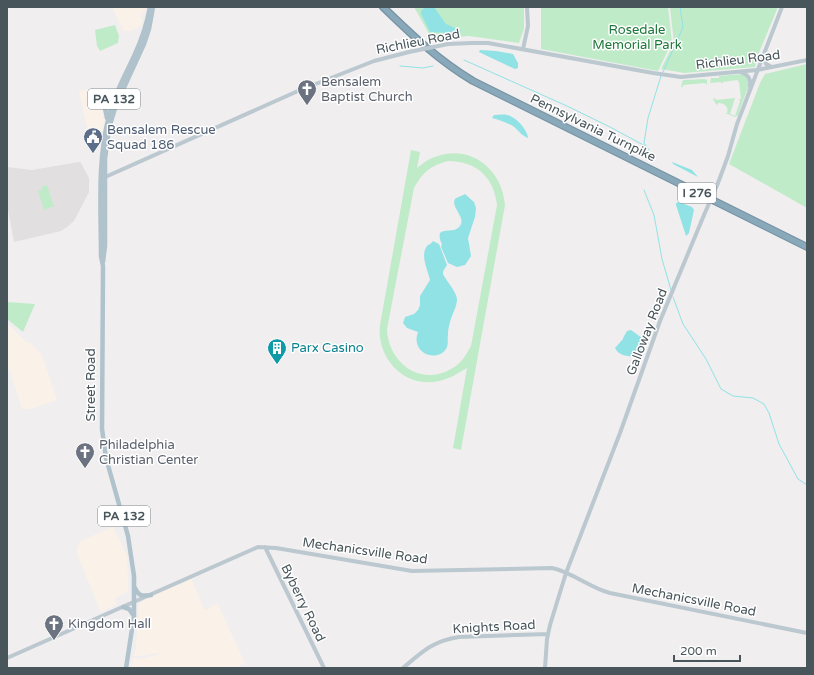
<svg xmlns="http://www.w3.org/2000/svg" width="814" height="675" viewBox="0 0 814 675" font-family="'Varela Round',sans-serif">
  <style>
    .commercial { fill: #faf2e9 }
    .education { fill: #e2dfe0 }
    .green { fill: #c0ebc9; fill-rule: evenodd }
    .water { fill: #90e2e5 }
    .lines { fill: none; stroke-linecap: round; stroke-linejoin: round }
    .stream { stroke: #90e2e5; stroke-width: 1 }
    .highway-casing { stroke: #7594a5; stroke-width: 8 }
    .secondary { stroke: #bbc8cf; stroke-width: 4 }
    .primary { stroke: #b0c2cb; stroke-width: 4.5 }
    .highway { stroke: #89a9ba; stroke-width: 5.5 }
    .secondary-bridge { stroke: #bbc8cf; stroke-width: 4 }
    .labels { text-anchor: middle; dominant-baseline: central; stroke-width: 3; stroke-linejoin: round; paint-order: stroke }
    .shield { fill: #fff; stroke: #7f888c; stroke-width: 1 }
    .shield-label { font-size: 12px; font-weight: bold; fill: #48555a }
    .park-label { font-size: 13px; fill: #1e773b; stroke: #fff }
    .street-label { font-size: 13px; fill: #48555a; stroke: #fff }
    .worship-label { font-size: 13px; fill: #5b616d; stroke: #fff; text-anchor: start }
    .service-label { font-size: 13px; fill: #4e5e75; stroke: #fff; text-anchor: start }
    .culture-label { font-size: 13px; fill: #0d838f; stroke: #fff; text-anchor: start }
  </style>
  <rect width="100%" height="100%" fill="#f1eeef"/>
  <!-- commercial -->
  <path class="commercial" d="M112,7H145V11L140,15L142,20L141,26L130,31H123Z
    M100,87L103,118L105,119L102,133L88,132L79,91Z
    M7,323L27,343L30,342L42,355L57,400L30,409H22L10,371L7,368Z
    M113,527L127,556L128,590L126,593L115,598L117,604L101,612L77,554L78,546L81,541Z
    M191,579L205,610L218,604L232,635L192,652L232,635L245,663L235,668H131L133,658L140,659L161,654L157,653L141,656H134L136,647L139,604L146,599Z"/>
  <!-- education -->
  <path class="education" d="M79,162L81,163L89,178V192L74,221L67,227L61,231L14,242L7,205V167L32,170Z"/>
  <!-- green -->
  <path class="green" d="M414,7H524V29L519,43L469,36L432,39Z
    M541,7H668L672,42L658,71L541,49Z
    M670,7H778L758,55L755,67L684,73L661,69L674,43Z
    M115,25L119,36L118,43L100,51L97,46L95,30Z
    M807,64V208L729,164L760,83L765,74Z
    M742,74L748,77L749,87L748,91L747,90L738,115L735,117L725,113H727C729,106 724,103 718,103V105L716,104L713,99L715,98L716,100L735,98L730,114L735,116L740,101L739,99H741L739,82L737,80L723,82L722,84L721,82L710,83L711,78H719V76Z
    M705,79L707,80V85L705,83L683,85V87H681L683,80Z
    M411,150L420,152L417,168C422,164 427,160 432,158C469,142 502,168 505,205L461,450L453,448L467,368C458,373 450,379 439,381C405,389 376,358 380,325ZM448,161C476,161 494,177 497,205L471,346C466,355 461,364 451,369C420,387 388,362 387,329L414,188C423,172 430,166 448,161Z
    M47,185L54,207H51L44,210L38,191L42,190L41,187Z
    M7,302L35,304L23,332L7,319Z"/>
  <!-- water -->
  <path class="water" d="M425,7H434L446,24L462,31L449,33L430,32L421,14V11Z
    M480,50L496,51L513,54L518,63V68L515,69L481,53L479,52Z
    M494,115C498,115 503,114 507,115C515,116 528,130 528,138C522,136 518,130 513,126C506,122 499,120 492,118Z
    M672,162L692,170L698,177L673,164Z
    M465,194L474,202L476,208L475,217L468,238L471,256L465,265L457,267L448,263L441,247L442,244C440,241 439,236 440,233C445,229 453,232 458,228C469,219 450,208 455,199C457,197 462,196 465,194Z
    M679,202L692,207L694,210L689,233L686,236L676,205V203Z
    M433,241L439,244L447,265C446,267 443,270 443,273C442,276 456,290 457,299C457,305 454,311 452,316C450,321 448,329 448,334C447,339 449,344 446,349C437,363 410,353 418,332L407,328L403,323L405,317L414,314L418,310L420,305V296L430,280C428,270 419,254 428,245C430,244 432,243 433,241Z
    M631,330L642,338L644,342L640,353L636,357C627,356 619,356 615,348L623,339V338L627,331Z"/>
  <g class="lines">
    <!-- stream -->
    <path class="stream" d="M464,60L567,106L610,127L647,147
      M400,66L423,68L433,66
      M663,72L683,27L680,7
      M649,150L644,143L648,118L661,76
      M644,190L654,215L662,259L671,290
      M673,297L683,324L706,359L721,389L733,396L753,398L764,404L769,413L779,444L798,479L807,485"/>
    <!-- highway casing -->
    <g class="highway-casing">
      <path id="highway" d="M383,7C412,35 438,60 473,81L807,247"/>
    </g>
    <!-- secondary -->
    <path class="secondary" d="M448,44L472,43H488L653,73L681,77L757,70L807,60
      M523,49L528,26L527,7
      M764,56L766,64L772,67
      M741,72C748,75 751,78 750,86
      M103,178L298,91L374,61L409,52
      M718,183L728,156L737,124L782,7
      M265,547L324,668
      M7,658L258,547L276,548L412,571L552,568C572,572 590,588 610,593L807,633
      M403,668C423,651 433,641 459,637L548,634
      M545,668L547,639L550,625L566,573L620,433L660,321L704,215"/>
    <!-- primary -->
    <path class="primary" d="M103,98L108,102H111L114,98
      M105,108L107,118
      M103,262L105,246V159L109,128L116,105L144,44L149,29L153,7
      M135,588C139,597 143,596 151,595
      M123,607L129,609L134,616
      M126,668L134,616V576L128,536L106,458L102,429L103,266L101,256C101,210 97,160 109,116C114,94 126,74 135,54C142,39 147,23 150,7"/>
    <!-- highway -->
    <use href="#highway" class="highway"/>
    <!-- secondary-bridge -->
    <path class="secondary-bridge" d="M409,52L448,44
      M704,215L718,183"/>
  </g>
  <!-- icons -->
  <defs>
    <g id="church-pin" transform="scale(1)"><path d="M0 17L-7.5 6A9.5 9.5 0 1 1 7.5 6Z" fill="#6b7280" stroke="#fff"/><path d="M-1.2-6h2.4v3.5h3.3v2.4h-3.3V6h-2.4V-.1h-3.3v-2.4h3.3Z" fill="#fff"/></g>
    <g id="civic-pin" transform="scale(1)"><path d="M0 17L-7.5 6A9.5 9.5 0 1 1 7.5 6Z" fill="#5c6f8a" stroke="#fff"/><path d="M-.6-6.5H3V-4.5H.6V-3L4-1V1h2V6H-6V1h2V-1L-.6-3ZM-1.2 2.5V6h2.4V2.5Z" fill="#fff"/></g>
    <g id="building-pin" transform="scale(1)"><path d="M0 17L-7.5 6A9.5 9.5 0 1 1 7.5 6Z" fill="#0f9aa8" stroke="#fff"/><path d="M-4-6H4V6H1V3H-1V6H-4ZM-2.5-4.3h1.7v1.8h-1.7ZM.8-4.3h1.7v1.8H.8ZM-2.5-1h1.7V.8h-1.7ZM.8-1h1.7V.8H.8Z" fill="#fff"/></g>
  </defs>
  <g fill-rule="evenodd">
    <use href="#church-pin" x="307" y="89"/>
    <use href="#civic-pin" x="93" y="137"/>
    <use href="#building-pin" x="277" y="348"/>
    <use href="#church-pin" x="85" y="452"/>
    <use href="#church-pin" x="54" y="624"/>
  </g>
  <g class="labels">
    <!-- shield labels -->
    <g class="shield">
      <rect x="88" y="89" width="52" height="20" rx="3"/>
      <rect x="678" y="183" width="38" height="20" rx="3"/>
      <rect x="98" y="506" width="52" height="20" rx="3"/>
    </g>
    <g class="shield-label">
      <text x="114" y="99">PA 132</text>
      <text x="697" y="193">I 276</text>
      <text x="124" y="516">PA 132</text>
    </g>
    <!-- park labels -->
    <g class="park-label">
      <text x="637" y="30">Rosedale<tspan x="637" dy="15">Memorial Park</tspan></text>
    </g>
    <!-- street labels -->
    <g class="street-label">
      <text transform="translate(418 42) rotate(-11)">Richlieu Road</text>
      <text transform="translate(738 60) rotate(-7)">Richlieu Road</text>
      <text transform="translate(593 128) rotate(26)">Pennsylvania Turnpike</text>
      <text transform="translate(647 332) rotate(-69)">Galloway Road</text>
      <text transform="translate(91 385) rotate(-90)">Street Road</text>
      <text transform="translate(365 551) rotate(8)">Mechanicsville Road</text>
      <text transform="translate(694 600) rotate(11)">Mechanicsville Road</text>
      <text transform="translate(303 603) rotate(64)">Byberry Road</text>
      <text transform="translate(494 627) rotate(-3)">Knights Road</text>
    </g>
    <!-- worship labels -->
    <g class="worship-label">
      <text x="321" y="82">Bensalem<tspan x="321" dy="15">Baptist Church</tspan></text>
      <text x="99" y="445">Philadelphia<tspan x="99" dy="15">Christian Center</tspan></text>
      <text x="68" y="624">Kingdom Hall</text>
    </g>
    <!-- service labels -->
    <g class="service-label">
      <text x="107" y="130">Bensalem Rescue<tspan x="107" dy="15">Squad 186</tspan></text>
    </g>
    <!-- culture labels -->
    <g class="culture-label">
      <text x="291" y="348">Parx Casino</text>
    </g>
  </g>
  <!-- border -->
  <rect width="814" height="675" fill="none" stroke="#48555a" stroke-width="16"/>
  <!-- scale -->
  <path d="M674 655v6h66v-6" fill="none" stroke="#48555a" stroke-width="2"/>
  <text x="680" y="655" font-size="12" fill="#48555a" stroke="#ffffff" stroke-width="3" paint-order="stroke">200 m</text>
</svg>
